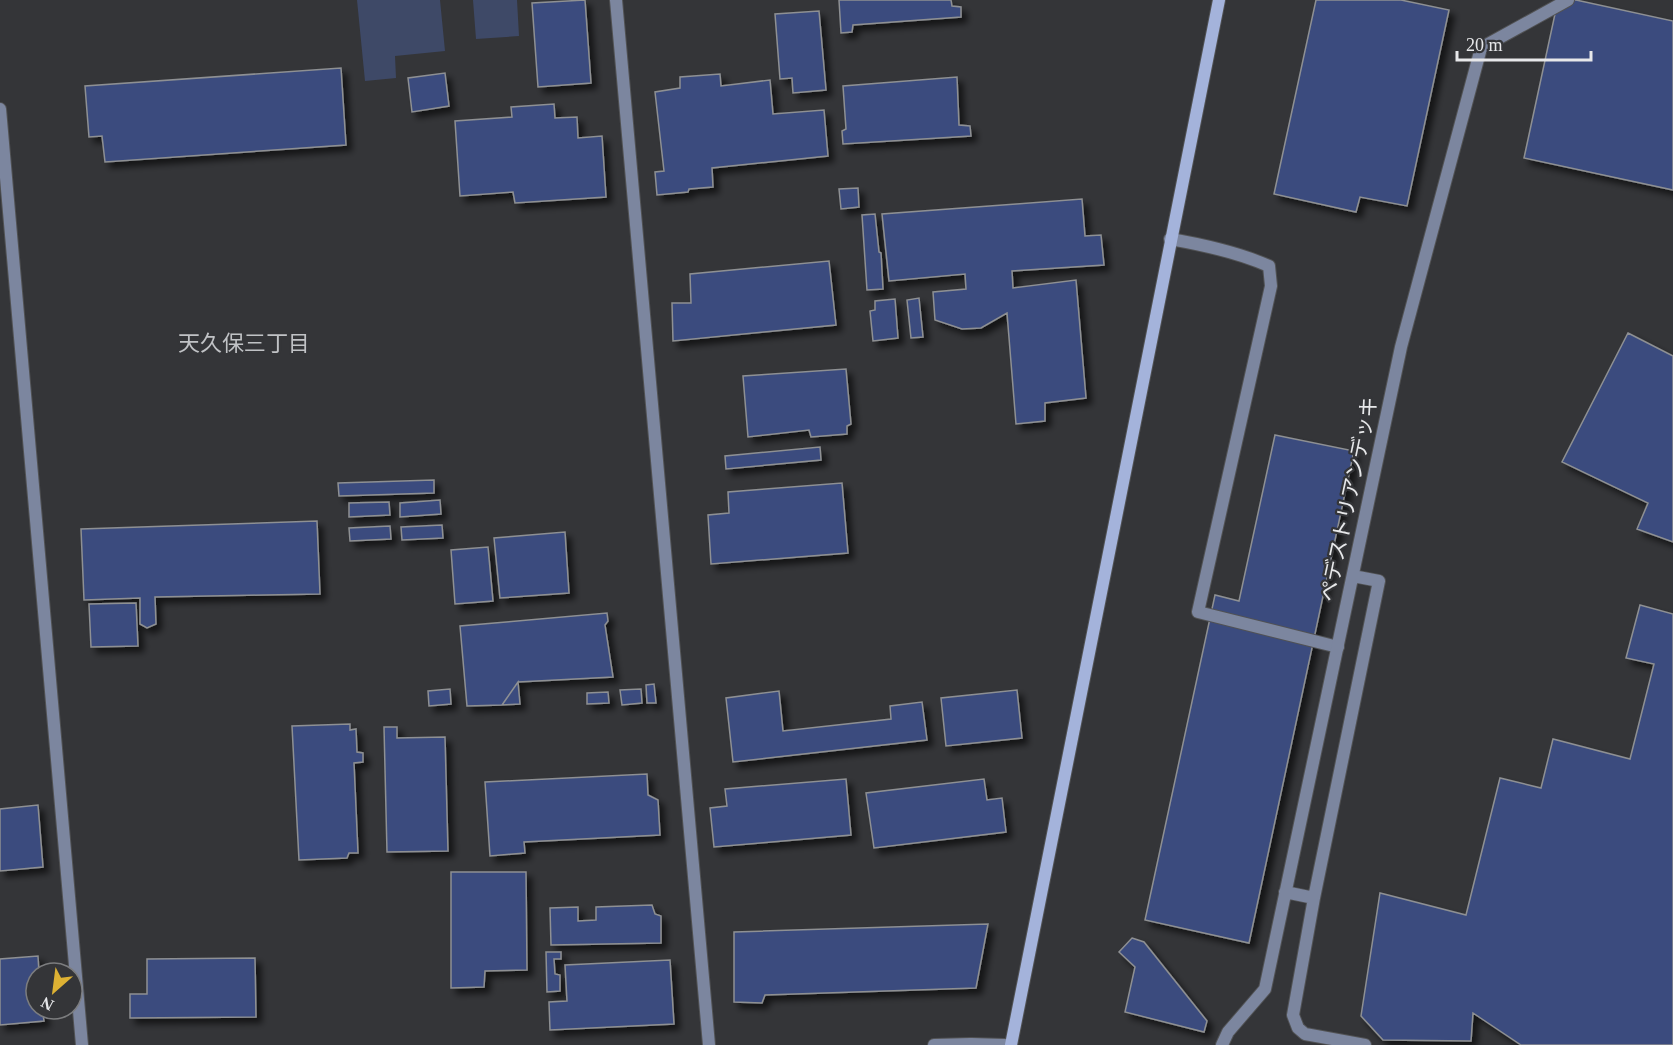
<svg xmlns="http://www.w3.org/2000/svg" width="1673" height="1045" viewBox="0 0 1673 1045" font-family="'Times New Roman','Noto Sans JP',serif">
  <style>
    .green { fill: #3e4967 }
    .building { fill: #3a4b7e; stroke: #8e9093; stroke-width: 1.5; filter: url(#shadow) }
    .lines { fill: none; stroke-linecap: round; stroke-linejoin: round }
    .lane-casing { stroke: #515254; stroke-width: 14 }
    .street-casing { stroke: #515254; stroke-width: 14 }
    .secondary-casing { stroke: #515254; stroke-width: 14 }
    .lane { stroke: #7c869f; stroke-width: 12 }
    .street { stroke: #7c869f; stroke-width: 12 }
    .secondary { stroke: #a4b3db; stroke-width: 12 }
    .labels { text-anchor: middle; dominant-baseline: central; stroke-width: 4.5; stroke-linejoin: round; paint-order: stroke }
    .street-label { font-size: 21px; fill: #e7e8ea; stroke: #343538 }
    .neighbourhood-label { font-size: 22px; fill: #c0c2c5; stroke: #343538 }
  </style>
  <defs>
    <filter id="shadow"><feDropShadow dx="5.5" dy="5.5" stdDeviation="3" flood-color="#0009"/></filter>
  </defs>
  <rect width="100%" height="100%" fill="#343538"/>
  <!-- green -->
  <path class="green" d="M357,0H440L445,51L395,56L396,78L365,81Z
    M473,0H517L519,36L476,39Z"/>
  <!-- building -->
  <path class="building" d="M585,0L591,83L538,87L532,3Z
    M839,0H951L952,6L961,7V17L853,25L852,32L841,33Z
    M1316,0H1401L1449,10L1407,206L1360,197L1356,212L1274,194Z
    M1558,0H1576L1673,21V190L1524,158Z
    M819,11L826,90L793,93L792,78L780,79L775,14Z
    M341,68L346,145L105,162L102,136L89,137L85,86Z
    M445,73L449,106L412,112L408,78Z
    M720,74L721,86L770,80L773,114L824,110L828,156L712,168L713,187L689,189L688,192L657,195L655,172L664,171L655,92L680,88V77Z
    M957,77L959,125L970,126L971,136L843,144L842,131L846,129L843,86Z
    M554,104L555,118L577,117L578,138L602,136L606,197L515,203L513,192L460,196L455,121L512,117L511,107Z
    M858,188L859,207L841,209L839,189Z
    M1082,199L1085,236L1101,235L1104,265L1012,271L1013,288L1076,280L1086,398L1045,403V421L1016,424L1007,313L981,328L962,329L935,320L933,292L966,289L965,274L889,281L882,214Z
    M875,214L879,252L881,253L883,289L867,290L862,215Z
    M829,261L836,325L673,341L672,303H691L690,274Z
    M919,298L923,337L911,338L907,300Z
    M895,299L898,338L873,341L870,311L875,310V301Z
    M1628,333L1673,356V542L1637,529L1648,503L1562,462Z
    M846,369L851,424L847,426V434L811,437L809,430L748,437L743,376Z
    M1275,435L1354,451L1249,943L1145,920L1215,595L1239,601Z
    M820,447L821,460L726,469L725,456Z
    M434,480V493L339,496L338,483Z
    M842,483L848,553L711,564L708,515L729,513L728,492Z
    M440,500L441,514L400,517V503Z
    M389,502L390,515L349,517V503Z
    M317,521L320,594L155,597L156,624L147,628L140,624V598L84,600L81,529Z
    M442,525L443,538L402,540L401,527Z
    M390,526L391,539L350,541L349,528Z
    M565,532L569,593L500,598L494,538Z
    M488,547L493,601L455,604L451,550Z
    M136,603L138,646L91,647L89,604Z
    M1640,605L1673,614V1045H1521L1473,1013L1471,1041L1383,1040L1361,1016L1380,893L1466,915L1500,778L1541,788L1553,739L1630,759L1654,664L1626,658Z
    M607,613L608,621L605,625L613,677L518,682L502,705L467,706L460,626Z
    M518,682L520,704L502,705Z
    M654,684L656,703H647L646,685Z
    M450,689L451,704L429,706L428,691Z
    M641,689L642,703L622,705L620,690Z
    M1017,690L1022,738L946,746L941,698Z
    M779,691L783,731L891,719L890,706L922,702L927,740L733,762L726,698Z
    M608,692L609,703L587,704V693Z
    M350,724V730L356,729L357,752L363,753V762L354,763L358,853H349L347,858L299,860L292,726Z
    M384,727H397V738L445,737L448,851L387,852Z
    M647,774L648,795L658,800L660,835L524,842L525,853L490,856L485,782Z
    M846,779L851,835L714,847L710,808L727,806L725,789Z
    M984,779L987,800L1002,798L1006,832L874,848L866,793Z
    M38,805L43,867L0,871V809Z
    M451,872H526L527,970L485,971L484,987L451,988Z
    M652,905L655,914L661,916V943L551,945L550,908L578,907V921L596,920V907Z
    M988,924L976,988L765,995L762,1003L734,1002V932Z
    M1132,938L1144,942L1207,1021L1204,1032L1125,1012L1135,967L1119,952Z
    M546,952H561V959H554L555,974L560,975V991L547,992Z
    M38,956L39,973H36V1009H42L44,1021L0,1025V959Z
    M255,958L256,1017L130,1018V994H147V959Z
    M670,960L674,1024L550,1030L549,1002L567,1001L565,965Z"/>
  <g class="lines">
    <!-- lane casing -->
    <g class="lane-casing">
      <path id="lane" d="M1170,239C1205,245 1237,252 1269,266L1271,286L1198,612L1338,647"/>
    </g>
    <!-- street casing -->
    <g class="street-casing">
      <path id="street" d="M616,0L709,1045
        M0,109L82,1045
        M1285,892L1314,898L1293,1015L1298,1028L1305,1034L1365,1045
        M1314,898L1379,581L1353,576
        M934,1045L971,1044L1005,1045
        M1222,1045L1228,1032L1265,989L1401,347L1481,48L1568,0"/>
    </g>
    <!-- secondary casing -->
    <g class="secondary-casing">
      <path id="secondary" d="M1011,1045L1219,0"/>
    </g>
    <!-- lane -->
    <use href="#lane" class="lane"/>
    <!-- street -->
    <use href="#street" class="street"/>
    <!-- secondary -->
    <use href="#secondary" class="secondary"/>
  </g>
  <g class="labels">
    <!-- street labels -->
    <g class="street-label">
      <text transform="translate(1349 499) rotate(-78)">ペデストリアンデッキ</text>
    </g>
    <!-- neighbourhood labels -->
    <g class="neighbourhood-label">
      <text x="244" y="343">天久保三丁目</text>
    </g>
  </g>
  <!-- north arrow -->
  <g transform="translate(54 991) rotate(208)"><circle r="28" fill="#343538" stroke="#7c7d7f" stroke-width="1.5"/>
  <path d="M0-4.5L10 22L0 15L-10 22Z" fill="#ddb133"/>
  <text y="-9" font-size="16" font-weight="bold" text-anchor="middle" fill="#e7e8ea">N</text>
  </g>
  <!-- scale -->
  <path d="M1457 51v9h134v-9" fill="none" stroke="#e7e8ea" stroke-width="3"/>
  <text x="1466" y="51" font-size="18" fill="#e7e8ea" stroke="#343538" stroke-width="4.5" paint-order="stroke">20 m</text>
</svg>
